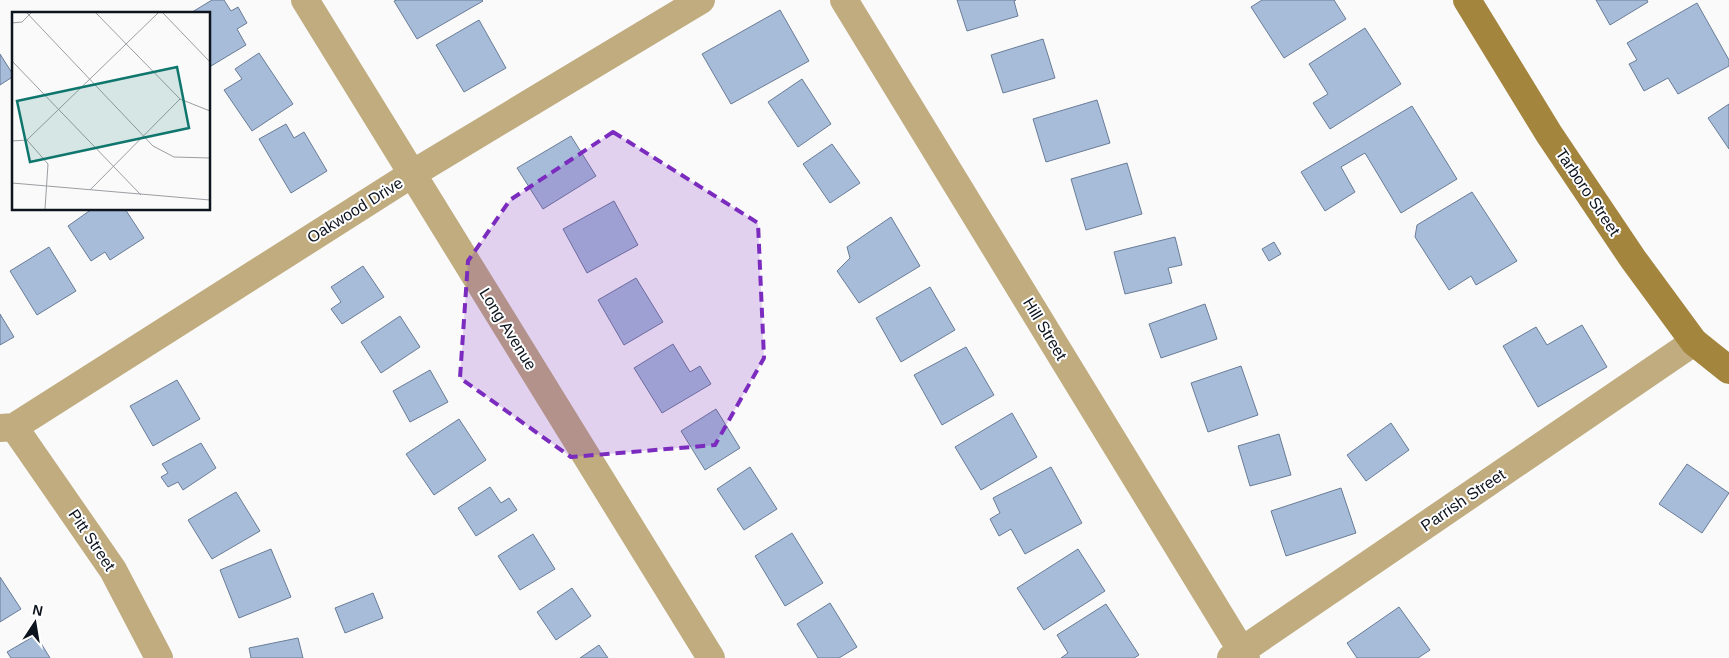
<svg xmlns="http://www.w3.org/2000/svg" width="1729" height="658" viewBox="0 0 1729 658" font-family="Arial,sans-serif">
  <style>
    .building { fill: #a7bcd8; stroke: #697c97 }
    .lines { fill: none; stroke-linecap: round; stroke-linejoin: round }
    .street { stroke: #c0ac7f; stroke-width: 28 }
    .secondary { stroke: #a4853e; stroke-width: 28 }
    .marked { fill: #7b2cbf; fill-opacity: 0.2; stroke: #7b2cbf; stroke-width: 4; stroke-dasharray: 10 6; stroke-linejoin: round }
    .labels { text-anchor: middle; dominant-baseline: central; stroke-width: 4; stroke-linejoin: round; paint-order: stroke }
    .street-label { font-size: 16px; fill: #0d141e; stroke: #fff }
    .inset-road { fill: none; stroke: #9b9ea2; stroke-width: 1 }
    .view { fill: #0f766e; fill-opacity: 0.15; stroke: #0f766e; stroke-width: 2.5 }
    .inset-edge { fill: none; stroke: #0d141e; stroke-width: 2.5 }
  </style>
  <rect width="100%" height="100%" fill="#fafafa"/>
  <!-- building -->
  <path class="building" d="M212,0H224L231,11L238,7L247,23L237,29L246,45L211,66L209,62V14H189Z
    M397,0H482L483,1L417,39L394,1Z
    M957,0H1016L1014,1L1018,16L967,31Z
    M1262,0H1334L1346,19L1284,58L1251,7Z
    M1596,0H1647L1648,2L1610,25Z
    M1697,3L1729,60V66L1678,94L1668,78L1644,91L1629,64L1637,60L1627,43Z
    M780,10L809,61L731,104L702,54Z
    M479,20L506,68L464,92L436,45Z
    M1365,28L1401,84L1330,129L1313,103L1328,94L1309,64Z
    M1043,39L1055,78L1003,93L991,55Z
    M259,53L293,104L252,131L224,90L242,79L235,69Z
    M0,54L14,76L0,85Z
    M802,79L831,124L798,147L768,102Z
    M1097,100L1110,143L1046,162L1033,119Z
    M1729,104V149L1708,118Z
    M1412,106L1457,179L1401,213L1365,153L1341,167L1355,192L1325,211L1301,172Z
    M286,124L294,138L304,132L327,171L291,193L259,139Z
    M571,136L596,176L543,209L517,168Z
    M832,144L860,183L830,203L803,164Z
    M1127,163L1142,214L1086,230L1071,179Z
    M1472,192L1517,261L1476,285L1471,276L1449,290L1415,237L1417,225Z
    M614,201L638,245L587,273L563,229Z
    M92,209H125L144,238L110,260L105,252L91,261L68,226Z
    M891,217L920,266L859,303L837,271L850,258L847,247Z
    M1175,237L1182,265L1168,268L1172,283L1125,294L1114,252Z
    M1274,242L1281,254L1269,261L1262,249Z
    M49,247L76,291L37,315L10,271Z
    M363,266L384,297L342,324L331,309L341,302L331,287Z
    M636,278L663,322L624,345L598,300Z
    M930,287L955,330L901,362L876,318Z
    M1205,304L1217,339L1161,358L1149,324Z
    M0,314L14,337L0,345Z
    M400,316L420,347L381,373L361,342Z
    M1582,325L1607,367L1538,407L1503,346L1536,327L1547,345Z
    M673,344L690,372L700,366L711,384L662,413L634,368Z
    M966,347L994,395L942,425L914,375Z
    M1241,366L1258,415L1208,432L1191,383Z
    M430,370L448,402L410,422L393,391Z
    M177,380L200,419L153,446L130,406Z
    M716,409L740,448L705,470L681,431Z
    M1012,413L1037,457L981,490L955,447Z
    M459,419L486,460L434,495L406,454Z
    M1391,423L1409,450L1366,481L1347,455Z
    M1279,434L1291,475L1250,486L1238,446Z
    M201,443L216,468L183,490L178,482L168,487L161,477L168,473L162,464Z
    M1687,464L1729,493L1702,533L1659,504Z
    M750,467L777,509L744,530L717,489Z
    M1051,467L1082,523L1025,554L1011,529L999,536L990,519L1000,513L993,498Z
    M490,487L501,503L509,498L517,510L476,536L458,508Z
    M1341,488L1356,533L1286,556L1271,511Z
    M236,492L260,531L212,559L188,520Z
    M792,533L823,583L785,606L755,556Z
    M533,534L555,569L520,590L498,556Z
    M271,549L291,597L239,618L220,570Z
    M1078,549L1105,591L1044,630L1017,588Z
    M0,577L21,609L0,622Z
    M572,588L591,616L556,640L537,612Z
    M373,593L383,618L345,633L335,608Z
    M830,603L857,647L839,658H818L797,624Z
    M1106,604L1139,655L1134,658H1061L1068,653L1057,635Z
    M1399,607L1430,650L1418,658H1357L1347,643Z
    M36,635L50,658H11L7,652Z
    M298,638L303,658H251L249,648Z
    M599,645L608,658H580Z"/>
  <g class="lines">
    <!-- street -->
    <path class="street" d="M305,0L711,658
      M844,0L1246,658
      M14,427L113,570L159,658
      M0,428L14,427L412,174L701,0
      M1231,658L1694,342"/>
    <!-- secondary -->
    <path class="secondary" d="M1467,0L1549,134L1633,259L1694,342L1729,370"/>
  </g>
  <!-- marked area -->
  <path class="marked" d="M613,132L758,223L764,358L715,445L571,457L460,378L468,261L510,200Z"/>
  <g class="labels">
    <!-- street labels -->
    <g class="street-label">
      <text transform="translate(1588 192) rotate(56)">Tarboro Street</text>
      <text transform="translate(355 210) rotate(-32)">Oakwood Drive</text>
      <text transform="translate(508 329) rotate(58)">Long Avenue</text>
      <text transform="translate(1045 329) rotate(59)">Hill Street</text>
      <text transform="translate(1463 500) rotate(-34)">Parrish Street</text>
      <text transform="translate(92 540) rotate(56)">Pitt Street</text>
    </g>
  </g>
  <!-- overview -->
  <g transform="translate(12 12)">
    <rect width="198" height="198" fill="#fafafa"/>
    <path class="inset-road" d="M14,0L141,134L162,145L198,146M83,0L168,87L198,99M150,0L198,50M0,11L10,10L20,0M0,49L129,183M15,128L147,0M15,128L36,152L33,197M0,129L15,128M0,171L198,188M78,178L168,87"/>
    <path class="view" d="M165,55L177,116L18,150L5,89Z"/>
    <rect width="198" height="198" class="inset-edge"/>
  </g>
  <!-- north arrow -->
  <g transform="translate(35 623) rotate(12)" stroke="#ffffff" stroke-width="4" paint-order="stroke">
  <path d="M0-4L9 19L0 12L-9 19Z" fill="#0d141e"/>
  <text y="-8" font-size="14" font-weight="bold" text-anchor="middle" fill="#0d141e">N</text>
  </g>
</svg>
